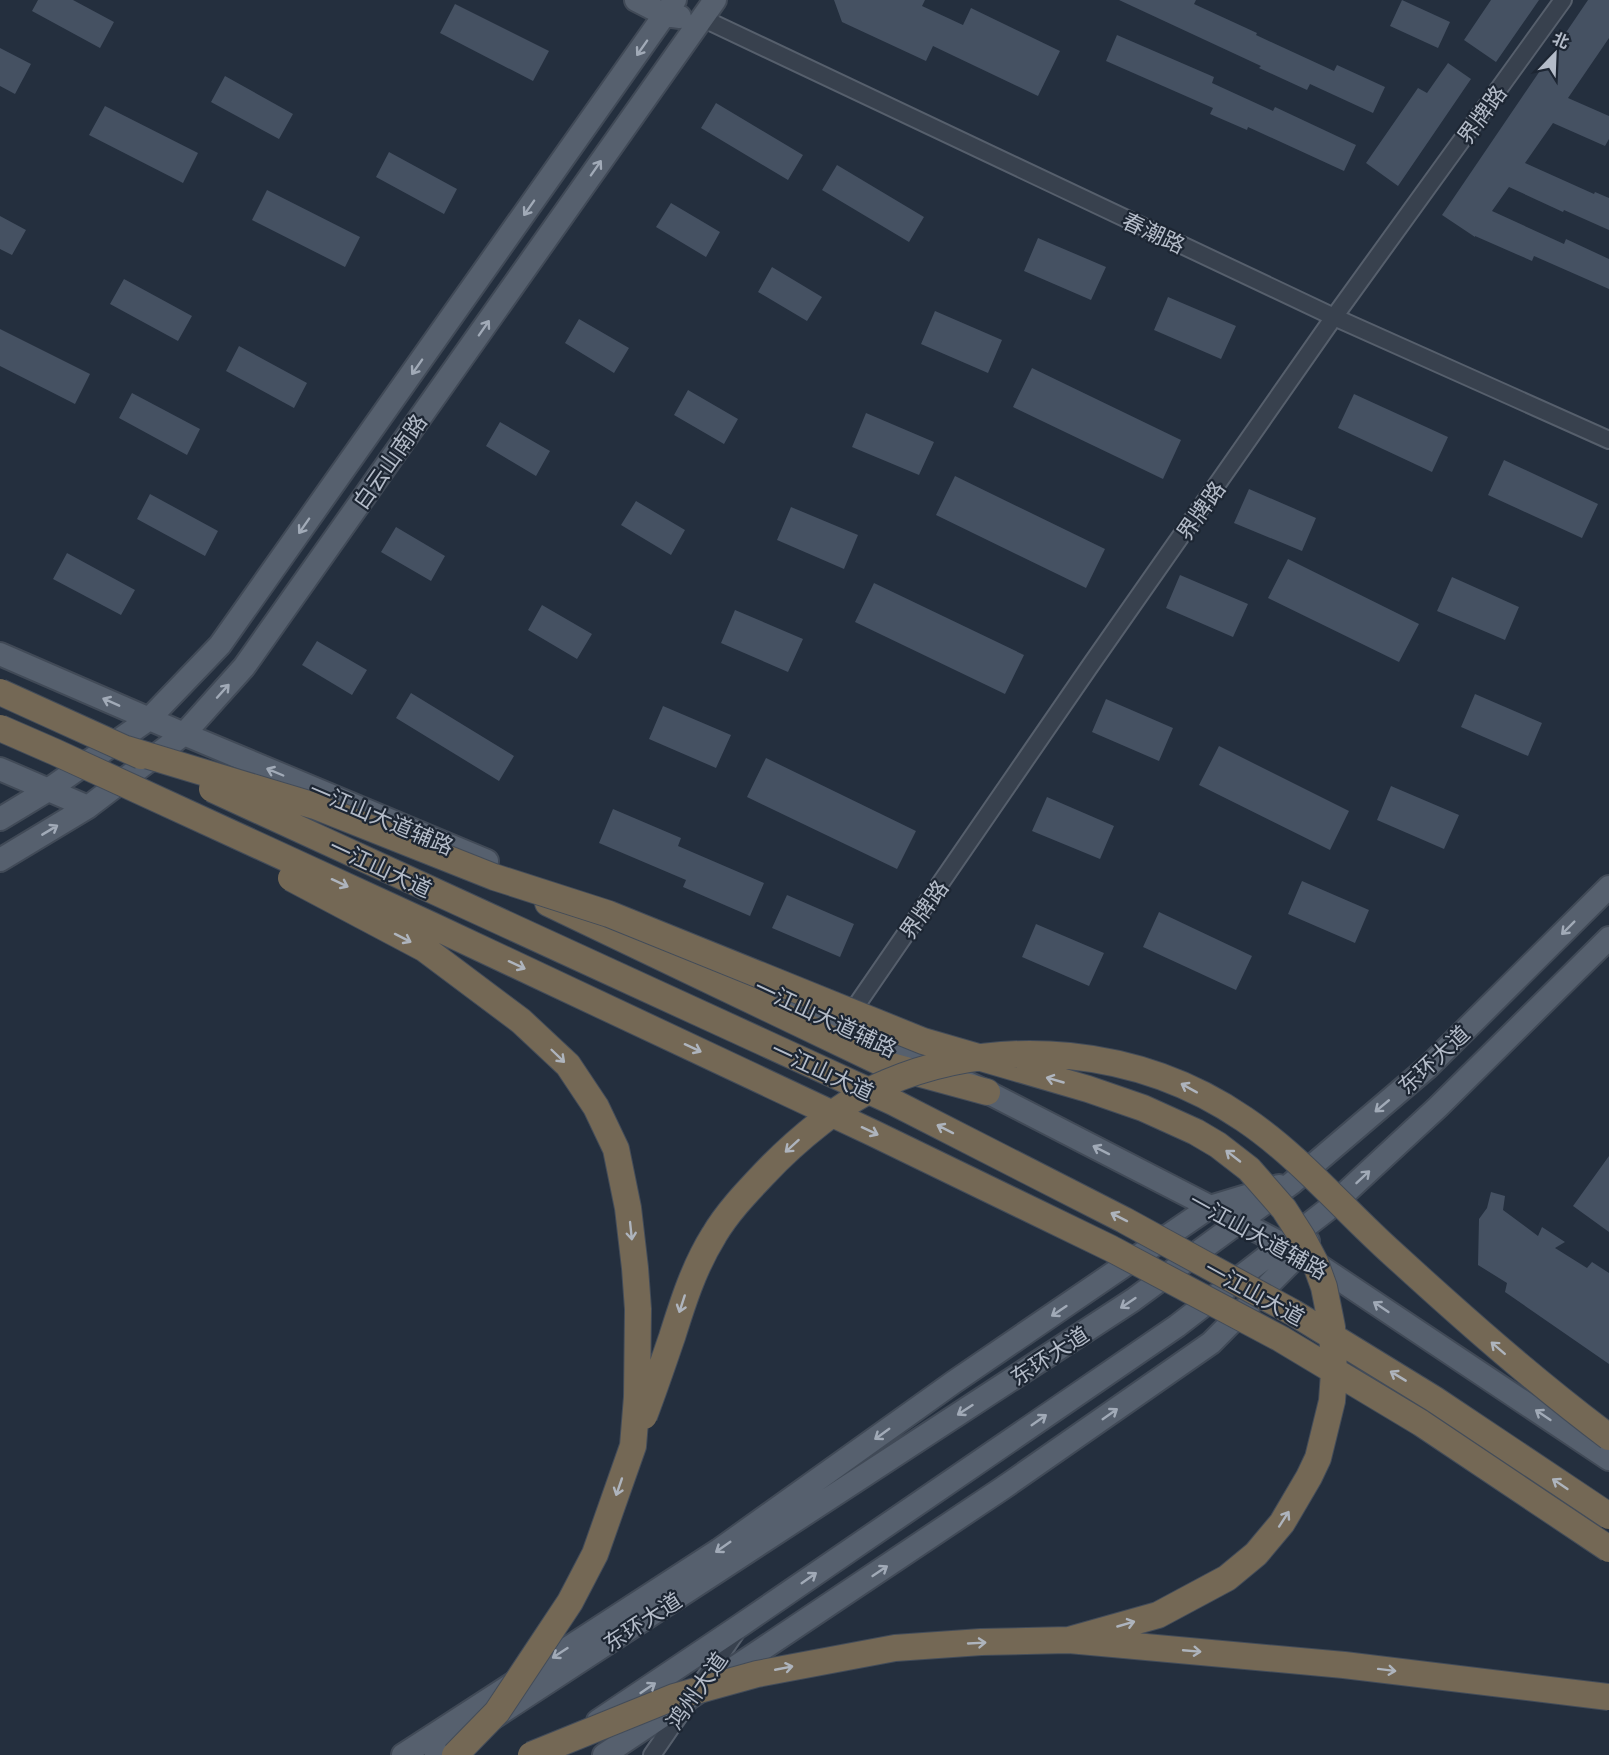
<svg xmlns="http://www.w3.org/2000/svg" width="1609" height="1755" viewBox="0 0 1609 1755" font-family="'Exo 2','Noto Sans SC',sans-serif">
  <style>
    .building { fill: #455162 }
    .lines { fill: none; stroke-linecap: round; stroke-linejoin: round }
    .minor-casing { stroke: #565f6c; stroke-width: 20 }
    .major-casing { stroke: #414a57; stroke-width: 26 }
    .highway-casing { stroke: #434c59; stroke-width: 28 }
    .minor { stroke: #38414e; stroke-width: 16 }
    .major { stroke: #56606e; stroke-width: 22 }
    .highway { stroke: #746855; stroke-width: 26 }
    .highway-bridge-casing { stroke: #434c59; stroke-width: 28; stroke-linecap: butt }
    .highway-bridge { stroke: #746855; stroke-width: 26 }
    .oneway { stroke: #a1aab7 }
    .oneway2 { stroke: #aeb4bd }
    .labels { text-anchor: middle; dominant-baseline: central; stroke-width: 4.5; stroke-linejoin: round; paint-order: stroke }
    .street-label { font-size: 22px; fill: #b4bcc9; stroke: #1d2633 }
  </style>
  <rect width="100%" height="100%" fill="#242f3e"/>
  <!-- building -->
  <path class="building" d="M38,0H73L114,22L100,48L32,11Z
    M834,0H925L922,6L963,25L971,8L1060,51L1038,96L933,46L926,61L842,22Z
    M1119,0H1196L1194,4L1257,33L1256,35L1334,71L1337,65L1385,87L1373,113L1310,84L1307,90L1259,68L1261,66Z
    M1402,0L1450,22L1438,48L1390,26Z
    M1491,0H1539L1496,62L1464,40Z
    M1588,0H1609V38L1568,98L1609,116V139L1605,146L1553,123L1525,163L1594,194L1595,192L1609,198V230L1564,210L1563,212L1509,187L1492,211L1564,244L1566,239L1609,259V289L1534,256L1532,261L1475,236V237L1442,215Z
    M455,4L549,51L533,81L440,33Z
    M1117,35L1214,77L1212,83L1273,111L1275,107L1356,145L1344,171L1248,127L1247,130L1210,114L1213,108L1106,61Z
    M0,48L31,64L15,94L0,86Z
    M1448,63L1471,79L1398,186L1366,163L1418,88L1427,93Z
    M225,76L293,114L279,139L211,102Z
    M716,103L803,155L788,180L701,128Z
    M105,106L198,153L183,183L89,135Z
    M389,152L457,189L444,214L376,177Z
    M837,165L924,217L909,242L822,190Z
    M267,190L360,237L345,267L252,220Z
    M671,203L720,232L706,257L656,227Z
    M0,216L26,230L12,255L0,249Z
    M1038,238L1106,267L1091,300L1024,271Z
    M772,267L822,297L807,321L758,292Z
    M124,279L192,316L178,341L110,304Z
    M1168,297L1236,326L1221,359L1154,330Z
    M935,311L1002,340L988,373L921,344Z
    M579,319L629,348L614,373L565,343Z
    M0,329L90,374L75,404L0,366Z
    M239,346L307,383L294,408L226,371Z
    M1032,368L1181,440L1163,479L1013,407Z
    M688,390L738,419L724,444L674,415Z
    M132,393L200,429L187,455L119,418Z
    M1354,394L1448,437L1432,472L1338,428Z
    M866,413L934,442L919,475L852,447Z
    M500,422L550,451L536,476L486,446Z
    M1504,460L1598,504L1582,538L1488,495Z
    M955,476L1105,549L1086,588L936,515Z
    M1249,489L1316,518L1302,551L1234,523Z
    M150,494L218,531L205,556L137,519Z
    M636,501L685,530L671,555L621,525Z
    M791,507L858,535L844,569L777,540Z
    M396,527L445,556L431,581L381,552Z
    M67,553L135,590L121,615L53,579Z
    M1288,559L1419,624L1399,662L1268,598Z
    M1180,575L1248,604L1233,637L1166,608Z
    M1452,577L1519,607L1505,640L1437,611Z
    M874,583L1024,655L1005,694L855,622Z
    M542,605L592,634L577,659L528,630Z
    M735,610L803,639L788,672L721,643Z
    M317,641L367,670L352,695L302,665Z
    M411,693L514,756L499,781L396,718Z
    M1475,694L1542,723L1528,756L1461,727Z
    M1106,699L1173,728L1159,761L1092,732Z
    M663,706L731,735L716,768L649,739Z
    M1219,746L1349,811L1330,850L1199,785Z
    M766,758L916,831L897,869L747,797Z
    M1391,786L1459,815L1444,849L1377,820Z
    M1047,797L1114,826L1100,859L1032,831Z
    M613,809L681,838L678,846L764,883L750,916L683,887L686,880L599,843Z
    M1302,881L1369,910L1355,943L1288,914Z
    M787,895L854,924L840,957L772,928Z
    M1159,912L1252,956L1236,990L1143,947Z
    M1036,924L1104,953L1089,986L1022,957Z
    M1609,1156V1232L1573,1206Z
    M1491,1192L1505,1196L1503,1210L1538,1236L1542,1227L1565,1242L1555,1248L1587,1268L1592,1262L1609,1273V1364L1505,1292L1507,1283L1478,1265L1479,1219L1487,1208Z"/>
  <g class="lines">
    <!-- minor casing -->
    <g class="minor-casing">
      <path id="minor" d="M702,18L1334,317L1609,440
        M847,1019L1090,666L1334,317L1563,0
        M652,1755L737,1631"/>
    </g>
    <!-- major casing -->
    <g class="major-casing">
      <path id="major" d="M636,0L665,15L680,17
        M0,654L184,734L487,861
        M0,769L88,807
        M0,819L48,790L149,719L220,645L675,0
        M0,860L88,807L184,734L244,667L715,0
        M782,996L987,1092L1300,1253L1609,1459
        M598,1721L741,1625L1177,1326L1327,1210L1438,1107L1609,938
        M403,1755L719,1550L954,1382L1210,1207L1279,1186
        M436,1755L1133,1300L1292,1183L1428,1067L1609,887
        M604,1755L1003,1488L1211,1343L1300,1253L1308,1241"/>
    </g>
    <!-- highway casing -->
    <g class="highway-casing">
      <path id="highway" d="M548,903L884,1064L987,1092"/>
    </g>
    <!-- minor -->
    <use href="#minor" class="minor"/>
    <!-- major -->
    <use href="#major" class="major"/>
    <!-- highway -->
    <use href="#highway" class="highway"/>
    <!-- highway-bridge casing -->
    <g class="highway-bridge-casing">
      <path id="highway-bridge" d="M0,692L141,756
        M0,728L55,752L431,925L873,1133L1110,1248L1281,1339L1421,1423L1609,1549
        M126,749L315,806L494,877L609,914L923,1041L1088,1089L1143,1108L1196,1132L1218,1145L1249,1169L1284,1209L1302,1237L1315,1262L1324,1287L1332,1327L1334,1373L1332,1401L1318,1458L1309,1477L1282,1523L1256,1554L1227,1578L1158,1615L1069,1640
        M212,789L893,1102L1124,1220L1294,1313L1434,1399L1609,1516
        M291,878L425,949L521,1021L568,1065L596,1107L616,1149L628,1208L635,1268L638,1309L637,1397L633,1446L595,1554L570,1602L497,1712L455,1755
        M644,1416C654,1390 663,1363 672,1337C683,1302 694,1267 714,1235C727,1213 745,1194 763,1175C794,1142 843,1100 886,1083C1002,1034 1140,1048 1244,1119C1299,1156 1343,1209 1392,1253C1462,1317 1533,1380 1609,1437
        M531,1755L674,1697L757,1674L895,1648L981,1642L1069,1640L1344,1665L1609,1697"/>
    </g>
    <!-- highway-bridge -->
    <use href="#highway-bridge" class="highway-bridge"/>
  </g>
  <!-- one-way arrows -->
  <defs><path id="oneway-shaft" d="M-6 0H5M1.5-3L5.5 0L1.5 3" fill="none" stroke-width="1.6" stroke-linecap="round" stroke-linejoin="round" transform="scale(1.5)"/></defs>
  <g class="oneway">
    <use href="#oneway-shaft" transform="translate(642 48) rotate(125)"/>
    <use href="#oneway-shaft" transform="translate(596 168) rotate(-55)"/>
    <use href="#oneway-shaft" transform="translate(529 208) rotate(125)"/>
    <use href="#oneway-shaft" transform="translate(484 328) rotate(-55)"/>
    <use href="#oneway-shaft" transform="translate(417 367) rotate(125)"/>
    <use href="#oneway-shaft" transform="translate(304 526) rotate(125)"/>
    <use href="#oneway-shaft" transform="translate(223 691) rotate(-48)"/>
    <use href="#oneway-shaft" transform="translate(111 702) rotate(-156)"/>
    <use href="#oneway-shaft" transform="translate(275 772) rotate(-157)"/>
    <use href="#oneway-shaft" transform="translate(50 830) rotate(-31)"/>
    <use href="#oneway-shaft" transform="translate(1568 928) rotate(135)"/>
    <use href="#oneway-shaft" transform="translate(1382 1106) rotate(140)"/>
    <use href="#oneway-shaft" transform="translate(1101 1150) rotate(-153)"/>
    <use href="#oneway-shaft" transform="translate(1363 1177) rotate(-43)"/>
    <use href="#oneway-shaft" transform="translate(1128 1303) rotate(146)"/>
    <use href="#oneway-shaft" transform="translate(1381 1307) rotate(-146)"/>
    <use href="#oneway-shaft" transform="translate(1059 1311) rotate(146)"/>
    <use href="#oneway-shaft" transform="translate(965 1410) rotate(147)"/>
    <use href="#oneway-shaft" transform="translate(1110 1414) rotate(-35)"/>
    <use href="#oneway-shaft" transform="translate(1543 1415) rotate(-146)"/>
    <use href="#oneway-shaft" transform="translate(1039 1420) rotate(-35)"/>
    <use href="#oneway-shaft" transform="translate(882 1434) rotate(144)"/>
    <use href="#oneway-shaft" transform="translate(723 1547) rotate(145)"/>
    <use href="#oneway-shaft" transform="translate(880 1571) rotate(-34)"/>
    <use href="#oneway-shaft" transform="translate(809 1578) rotate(-35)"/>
    <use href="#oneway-shaft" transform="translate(560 1653) rotate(147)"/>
    <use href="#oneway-shaft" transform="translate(648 1688) rotate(-34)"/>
  </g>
  <g class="oneway2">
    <use href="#oneway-shaft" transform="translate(340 883) rotate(25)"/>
    <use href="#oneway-shaft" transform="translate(403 938) rotate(27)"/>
    <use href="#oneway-shaft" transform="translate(517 965) rotate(25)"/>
    <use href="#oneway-shaft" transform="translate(693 1048) rotate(25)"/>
    <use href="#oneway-shaft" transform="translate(558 1056) rotate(44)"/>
    <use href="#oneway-shaft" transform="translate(1055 1080) rotate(-164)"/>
    <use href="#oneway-shaft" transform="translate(1189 1088) rotate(-151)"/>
    <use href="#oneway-shaft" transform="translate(945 1129) rotate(-153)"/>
    <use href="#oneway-shaft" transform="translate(870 1131) rotate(25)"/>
    <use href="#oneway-shaft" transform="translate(792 1146) rotate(138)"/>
    <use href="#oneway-shaft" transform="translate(1233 1156) rotate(-142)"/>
    <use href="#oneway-shaft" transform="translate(1119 1217) rotate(-153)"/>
    <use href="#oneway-shaft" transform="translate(631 1231) rotate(84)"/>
    <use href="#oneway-shaft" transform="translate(682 1304) rotate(108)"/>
    <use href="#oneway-shaft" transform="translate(1498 1348) rotate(-139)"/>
    <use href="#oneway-shaft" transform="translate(1398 1376) rotate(-149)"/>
    <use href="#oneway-shaft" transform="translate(1560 1484) rotate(-146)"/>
    <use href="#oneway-shaft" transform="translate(619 1487) rotate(109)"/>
    <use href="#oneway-shaft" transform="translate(1284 1519) rotate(-57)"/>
    <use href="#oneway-shaft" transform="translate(1126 1624) rotate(-16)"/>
    <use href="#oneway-shaft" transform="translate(977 1643) rotate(-3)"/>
    <use href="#oneway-shaft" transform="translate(1192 1651) rotate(5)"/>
    <use href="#oneway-shaft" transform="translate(784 1668) rotate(-11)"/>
    <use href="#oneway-shaft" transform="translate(1387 1670) rotate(7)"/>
  </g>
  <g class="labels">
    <!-- street labels -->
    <g class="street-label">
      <text transform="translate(1481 114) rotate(-54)">界牌路</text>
      <text transform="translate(1154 232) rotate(25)">春潮路</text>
      <text transform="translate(389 461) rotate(-55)">白云山南路</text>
      <text transform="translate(1200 510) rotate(-55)">界牌路</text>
      <text transform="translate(382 817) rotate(23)">一江山大道辅路</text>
      <text transform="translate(381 867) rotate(25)">一江山大道</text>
      <text transform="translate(923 909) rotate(-55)">界牌路</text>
      <text transform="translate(826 1017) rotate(25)">一江山大道辅路</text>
      <text transform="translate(1433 1059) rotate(-43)">东环大道</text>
      <text transform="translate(823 1070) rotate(25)">一江山大道</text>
      <text transform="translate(1259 1235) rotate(29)">一江山大道辅路</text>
      <text transform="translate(1255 1292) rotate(29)">一江山大道</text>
      <text transform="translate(1049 1355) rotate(-33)">东环大道</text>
      <text transform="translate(642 1621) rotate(-33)">东环大道</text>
      <text transform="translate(696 1690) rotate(-55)">鸿州大道</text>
    </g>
  </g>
  <!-- north arrow -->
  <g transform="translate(1555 54) rotate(23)" stroke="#1d2633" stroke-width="4.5" paint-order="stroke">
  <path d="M0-4.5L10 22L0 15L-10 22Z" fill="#b4bcc9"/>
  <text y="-9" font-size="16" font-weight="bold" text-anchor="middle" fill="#b4bcc9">北</text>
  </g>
</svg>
